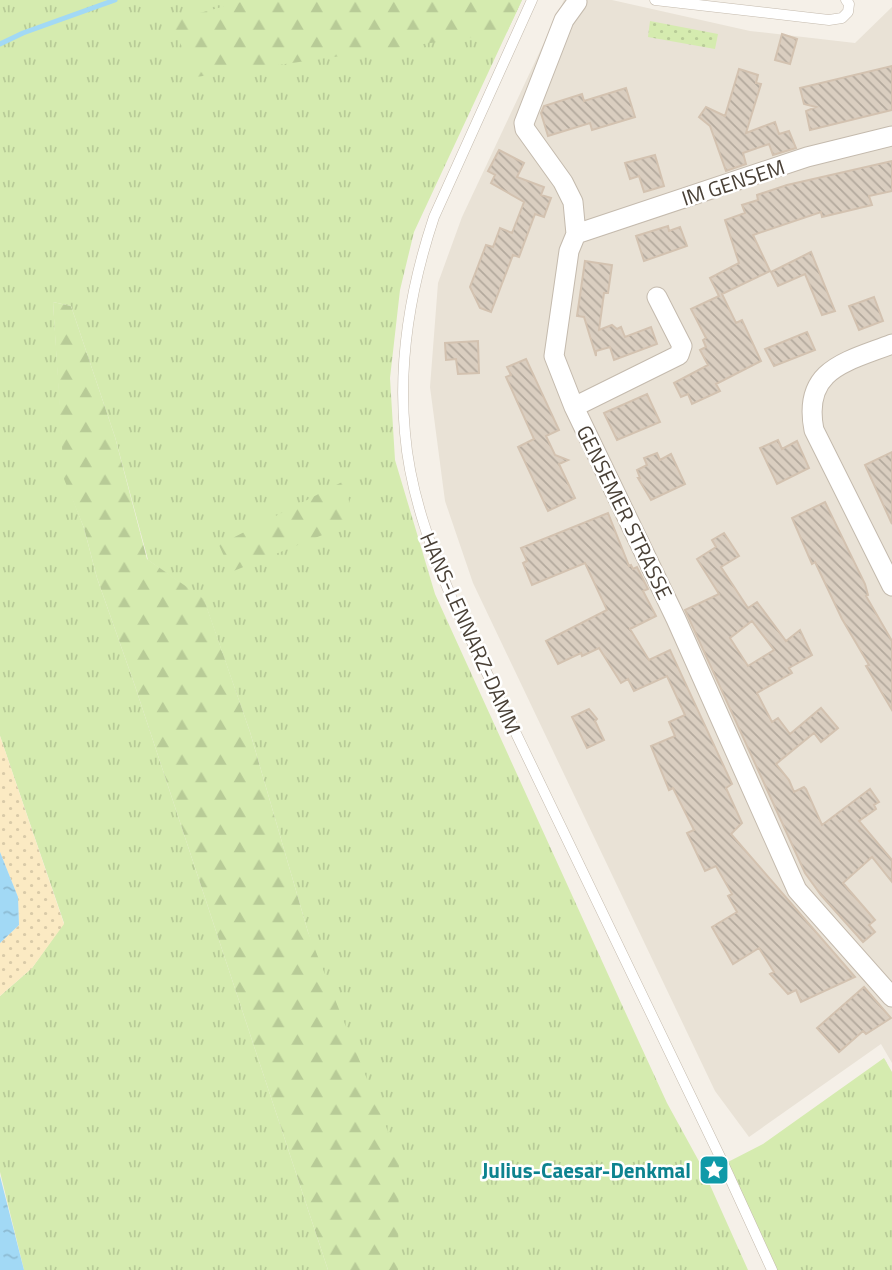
<svg xmlns="http://www.w3.org/2000/svg" width="892" height="1270" viewBox="0 0 892 1270" font-family="'Titillium Web',sans-serif">
  <style>
    .residential { fill: #e9e2d6 }
    .grass { fill: url(#grass-tufts) }
    .forest { fill: url(#forest-firs) }
    .sand { fill: url(#sand-dots) }
    .park { fill: url(#park-dots) }
    .water { fill: url(#water-ripples) }
    .lines { fill: none; stroke-linecap: round; stroke-linejoin: round }
    .stream { stroke: #a2d9f5; stroke-width: 5 }
    .building { fill: url(#building-back-hatch); stroke: #d3c2b0; stroke-width: 2; fill-rule: evenodd }
    .lane-casing { stroke: #c4baad; stroke-width: 11 }
    .street-casing { stroke: #c4baad; stroke-width: 21 }
    .lane { stroke: #fff; stroke-width: 10 }
    .street { stroke: #fff; stroke-width: 19 }
    .labels { text-anchor: middle; dominant-baseline: central; stroke-width: 5; stroke-linejoin: round; paint-order: stroke }
    .street-label { font-size: 21px; fill: #494036; stroke: #fff }
    .culture-label { font-size: 21px; font-weight: bold; fill: #0d838f; stroke: #fff; text-anchor: end }
  </style>
  <defs>
    <pattern id="grass-tufts" width="24" height="20" patternUnits="userSpaceOnUse" patternTransform="scale(1.75)"><rect width="24" height="20" fill="#d5ebaf"/><path d="M3 7l-1-3M5 7V3M7 7l1-3M15 17l-1-3M17 17v-4M19 17l1-3" fill="none" stroke="#b8cb97"/></pattern>
    <pattern id="forest-firs" width="22" height="20" patternUnits="userSpaceOnUse" patternTransform="scale(1.75)"><rect width="22" height="20" fill="#d5ebaf"/><path d="M5 1l3.5 6h-7zM16 11l3.5 6h-7z" fill="#b8cb97"/></pattern>
    <pattern id="sand-dots" width="8" height="8" patternUnits="userSpaceOnUse" patternTransform="scale(1.75)"><rect width="8" height="8" fill="#fbeac3"/><path d="M2 2h.1M6 6h.1" fill="none" stroke="#d9caa8" stroke-width="1.8" stroke-linecap="round"/></pattern>
    <pattern id="park-dots" width="8" height="8" patternUnits="userSpaceOnUse" patternTransform="scale(1.75)"><rect width="8" height="8" fill="#d5ebaf"/><path d="M2 2h.1M6 6h.1" fill="none" stroke="#b8cb97" stroke-width="1.8" stroke-linecap="round"/></pattern>
    <pattern id="water-ripples" width="26" height="14" patternUnits="userSpaceOnUse" patternTransform="scale(1.75)"><rect width="26" height="14" fill="#a2d9f5"/><path d="M2 4q2-2 4 0t4 0M15 11q2-2 4 0t4 0" fill="none" stroke="#8dbbd3"/></pattern>
    <pattern id="building-back-hatch" width="6" height="6" patternUnits="userSpaceOnUse" patternTransform="scale(1.75)"><rect width="6" height="6" fill="#dacec0"/><path d="M-1 5l2 2M0 0l6 6M5-1l2 2" fill="none" stroke="#b3a99d"/></pattern>
  </defs>
  <rect width="100%" height="100%" fill="#f5f0e8"/>
  <!-- residential -->
  <path class="residential" d="M564,0H612L750,31L855,43L892,7V1063L881,1044L749,1137L715,1091L473,583L445,501L430,387L438,283L462,217Z"/>
  <!-- grass -->
  <path class="grass" d="M0,0H522L414,232L400,290L390,378L395,460L435,594L622,1005L667,1103L701,1165L748,1270H398V1217L308,932L250,732L204,600L148,560L115,437L71,306L53,302L65,479L84,528L97,578L135,686L328,1270H24L0,1172V996L32,968L64,923L0,736Z
    M884,1058L892,1072V1270H776L726,1163L763,1144Z"/>
  <!-- forest -->
  <path class="forest" d="M248,0H522L507,32L196,77L170,21Z
    M53,302L71,306L115,437L147,559L204,599L250,732L308,932L399,1159L398,1270H328L135,686L97,578L84,528L64,479Z
    M344,481L351,509L352,523L231,572L219,545Z"/>
  <!-- sand -->
  <path class="sand" d="M0,736L64,924L32,968L0,996V943L19,925L18,897L0,852Z"/>
  <!-- park -->
  <path class="park" d="M650,21L718,34L715,49L648,37Z"/>
  <!-- water -->
  <path class="water" d="M0,852L18,897L19,925L0,943Z
    M0,1176L24,1270H0Z"/>
  <g class="lines">
    <!-- stream -->
    <path class="stream" d="M0,44L23,33L115,0"/>
  </g>
  <!-- building -->
  <path class="building" d="M782,34L797,39L790,64L775,60Z
    M892,66V110L810,130L806,111L816,107L804,104L800,88Z
    M739,69L758,75L756,83L761,84L746,133L775,122L779,134L789,131L796,148L773,155L769,144L743,153L746,164L726,171L710,126L699,117L706,107L725,116Z
    M626,88L635,117L592,130L590,123L548,136L541,113L544,106L582,94L584,101Z
    M499,150L524,163L517,177L544,187L541,195L551,198L544,217L535,214L519,257L513,255L491,312L480,308L470,287L486,245L493,247L500,228L512,233L524,202L491,183L495,175L488,171Z
    M655,155L664,186L644,192L639,176L630,179L625,163Z
    M892,161V191L869,196L872,205L822,217L821,212L753,235L770,271L722,294L736,323L742,320L761,361L716,384L720,391L692,404L688,394L681,397L674,383L708,365L700,350L706,347L703,340L706,338L691,309L719,296L710,278L739,263L725,220L745,213L742,205L758,200L757,195L787,185Z
    M668,226L669,231L680,227L687,246L644,261L636,236Z
    M811,252L835,311L822,315L805,274L778,286L771,272Z
    M585,261L612,265L608,293H604L599,330L612,325L617,329L621,327L625,337L651,327L657,344L614,360L610,347L596,351V356L584,317L577,316Z
    M874,297L883,321L859,330L849,306Z
    M807,332L815,350L774,366L765,349Z
    M478,341L479,373L458,374L456,359L446,360L445,343Z
    M526,359L559,430L546,436L555,455L568,460L559,464L575,498L548,511L518,447L534,439L506,377L511,375L507,367Z
    M647,394L660,422L617,440L604,413Z
    M778,440L782,449L797,441L809,468L777,484L760,448Z
    M892,452V524L865,465Z
    M657,453L660,460L671,454L685,484L651,500L638,478H640L637,470L647,465L644,458Z
    M825,502L865,584L868,595L866,596L892,641V710L866,666L869,665L842,619L815,562L812,564L792,518Z
    M608,513L629,566L631,565L633,569L637,567L648,589L643,591L656,616L630,629L649,660L670,650L732,784L726,788L742,823L731,834L855,977L801,1002L796,990L788,994L770,974L774,972L759,948L733,964L712,927L737,912L728,896L732,894L716,866L705,871L687,833L694,830L673,788L669,790L651,746L675,736L669,722L685,715L667,676L634,691L628,679L621,683L599,648L582,656L581,653L558,664L546,641L607,610L585,563L532,585L523,563L527,561L521,548Z
    M724,533L739,556L721,567L748,608L757,602L786,641L800,630L812,655L789,668L792,673L757,693L772,722L778,718L790,734L821,708L838,728L821,742L814,733L776,764L789,780L794,792L804,787L806,789L822,825L870,789L879,802L874,805L876,809L859,821L892,860V882L872,857L843,883L875,920L869,925L875,932L863,942L821,895L805,873L685,610L719,594L697,559L716,547L712,540ZM752,621L774,650L748,666L730,638Z
    M589,709L597,719L595,721L604,740L587,748L572,717Z
    M864,987L891,1018L866,1034L863,1031L839,1052L817,1028Z"/>
  <g class="lines">
    <!-- lane casing -->
    <g class="lane-casing">
      <path id="lane" d="M532,0L434,217C411,286 398,360 405,433C410,495 433,554 457,611L723,1163L772,1270
        M655,0L829,20L842,18L848,12L849,4L846,0"/>
    </g>
    <!-- street casing -->
    <g class="street-casing">
      <path id="street" d="M577,2L564,20L524,123L525,129L563,182L573,202L576,234L569,251L554,356L574,407L676,619L797,890L892,997
        M576,234L807,157L892,136
        M892,344C846,362 802,369 814,430L892,586
        M574,407L679,355L682,346L657,297"/>
    </g>
    <!-- lane -->
    <use href="#lane" class="lane"/>
    <!-- street -->
    <use href="#street" class="street"/>
  </g>
  <!-- icons -->
  <defs>
    <g id="sight-square" transform="scale(1.575)"><rect x="-9" y="-9" width="18" height="18" rx="4" fill="#0f9aa8" stroke="#fff"/><path d="M0-6L1.8-2.2L6-1.7L2.9 1.2L3.7 5.4L0 3.3L-3.7 5.4L-2.9 1.2L-6-1.7L-1.8-2.2Z" fill="#fff"/></g>
  </defs>
  <g fill-rule="evenodd">
    <use href="#sight-square" x="714" y="1170"/>
  </g>
  <g class="labels">
    <!-- street labels -->
    <g class="street-label">
      <text transform="translate(733 182) rotate(-18)">IM GENSEM</text>
      <text transform="translate(625 512) rotate(64)">GENSEMER STRASSE</text>
      <text transform="translate(471 633) rotate(66)">HANS-LENNARZ-DAMM</text>
    </g>
    <!-- culture labels -->
    <g class="culture-label">
      <text x="691" y="1170">Julius-Caesar-Denkmal</text>
    </g>
  </g>
</svg>
